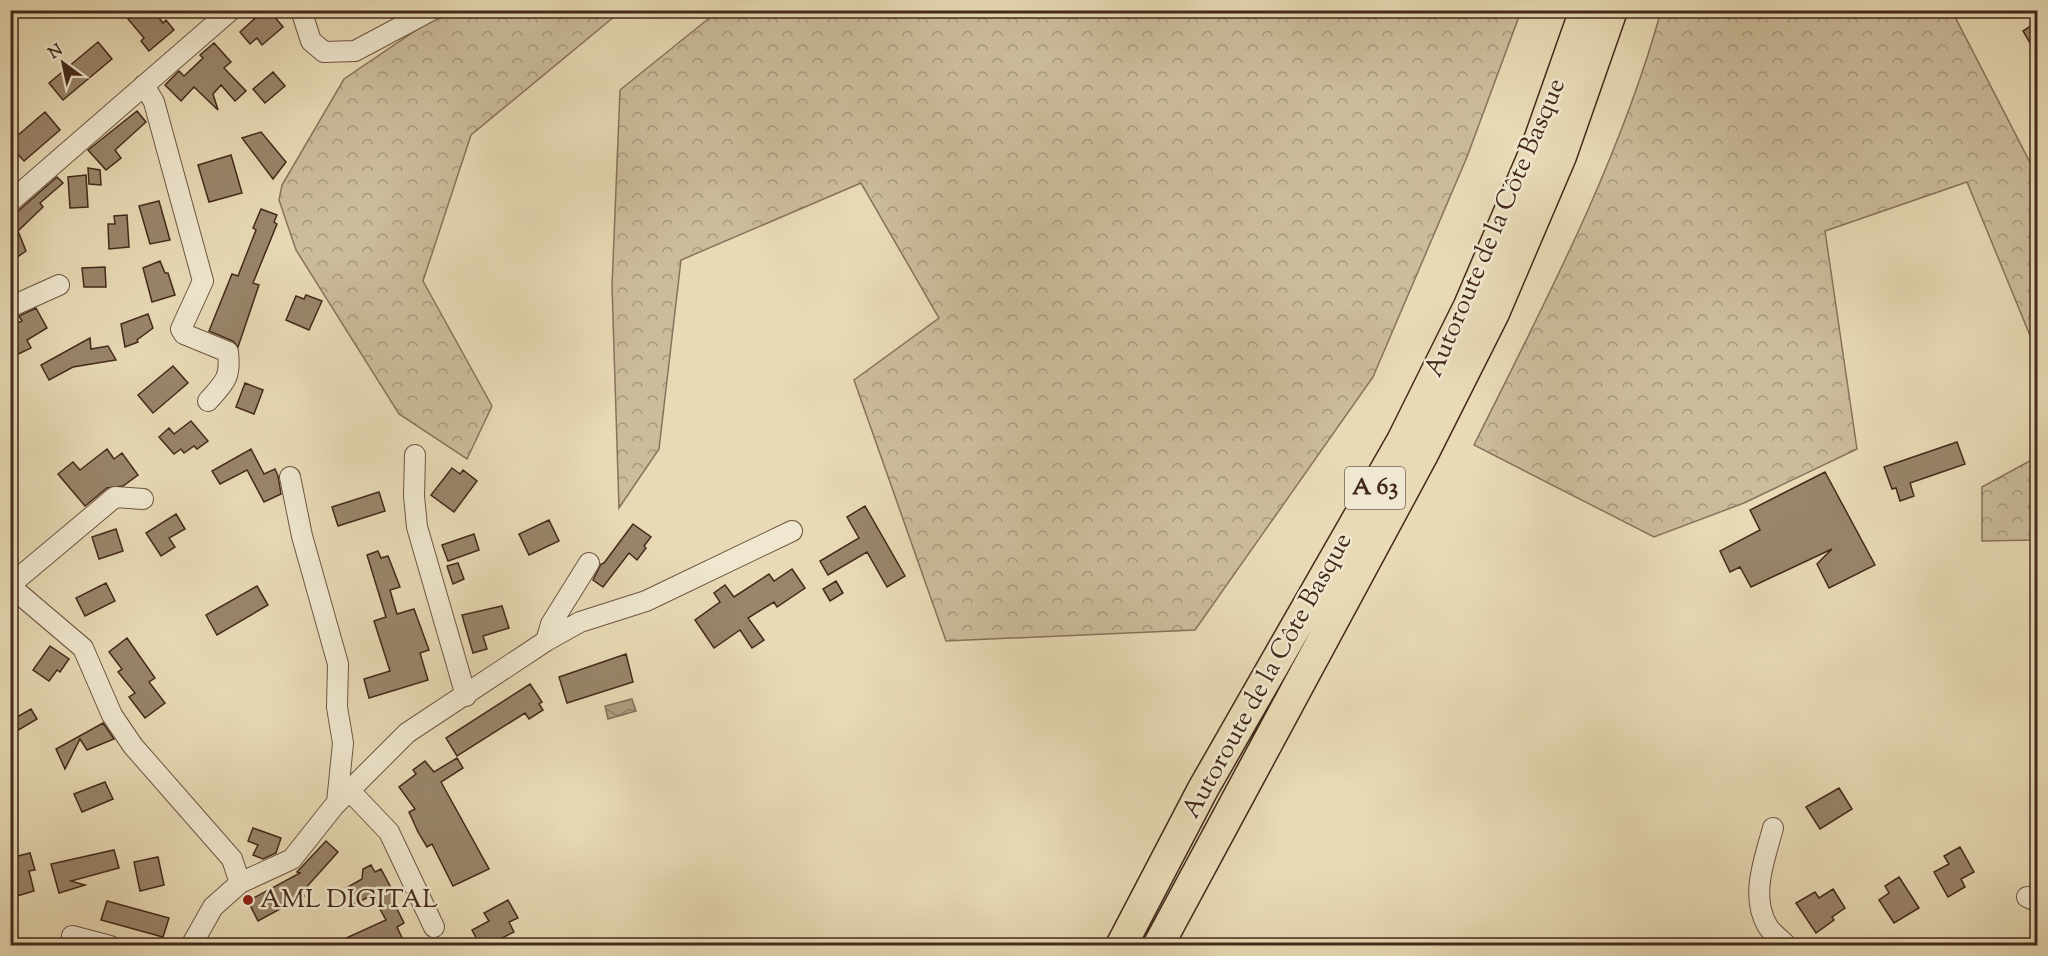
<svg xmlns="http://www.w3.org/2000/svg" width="2048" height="956" viewBox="0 0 2048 956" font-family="'Sorts Mill Goudy',serif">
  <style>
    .forest { fill: url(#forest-crowns); stroke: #88725b; stroke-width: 1.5 }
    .water { fill: url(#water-waves); stroke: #856f58; stroke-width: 1.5 }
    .building { fill: #99856b; stroke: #44291b; stroke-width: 1.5 }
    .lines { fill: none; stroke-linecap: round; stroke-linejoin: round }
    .minor-casing { stroke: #6d5542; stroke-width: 22 }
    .highway-casing { stroke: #44291b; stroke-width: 33 }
    .minor { stroke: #efe7cf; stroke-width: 20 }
    .highway { stroke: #e7dab5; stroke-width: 30 }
    .rail-casing { stroke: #44291b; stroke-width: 7 }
    .rail { stroke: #efe7cf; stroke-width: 4.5; stroke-dasharray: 14; stroke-linecap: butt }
    .poi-dot { fill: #8f2418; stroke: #efe7cf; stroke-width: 2 }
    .labels { text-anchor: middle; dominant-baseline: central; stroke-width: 5; stroke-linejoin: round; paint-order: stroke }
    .shield { fill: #efe7cf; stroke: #776251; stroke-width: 1.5 }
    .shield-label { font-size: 24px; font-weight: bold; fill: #44291b }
    .street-label { font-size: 26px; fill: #44291b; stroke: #efe7cf }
    .poi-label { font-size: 26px; fill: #44291b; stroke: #efe7cf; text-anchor: start }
  </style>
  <defs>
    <pattern id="forest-crowns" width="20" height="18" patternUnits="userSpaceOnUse" patternTransform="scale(1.5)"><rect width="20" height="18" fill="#cbbc9b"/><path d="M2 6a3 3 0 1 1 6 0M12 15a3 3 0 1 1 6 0" fill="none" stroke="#a6997e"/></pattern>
    <pattern id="water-waves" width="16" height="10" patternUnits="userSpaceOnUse" patternTransform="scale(1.5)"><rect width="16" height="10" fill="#b09e81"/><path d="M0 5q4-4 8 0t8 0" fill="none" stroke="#918169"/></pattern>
  </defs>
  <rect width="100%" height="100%" fill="#e7dab5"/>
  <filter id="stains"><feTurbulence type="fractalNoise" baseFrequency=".00333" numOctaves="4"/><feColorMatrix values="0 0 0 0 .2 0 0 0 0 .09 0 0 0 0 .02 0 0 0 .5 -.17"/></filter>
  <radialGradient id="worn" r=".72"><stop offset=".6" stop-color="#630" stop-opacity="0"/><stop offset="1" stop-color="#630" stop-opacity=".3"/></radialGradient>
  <!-- forest -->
  <path class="forest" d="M452,10L621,11L471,135L423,281L492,406L467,459L399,414L296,250L279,200L282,185L344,79L440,14Z
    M718,11V10L1521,11L1467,157L1373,377L1195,630L946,641L854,380L939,318L861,183L681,260L659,449L619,508L612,286L620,90Z
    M1661,11H1952L2037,176L2038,355L1967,182L1825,231L1857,449L1744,503L1654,537L1474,445C1544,304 1619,163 1661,11Z
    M2037,457V540L1982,541V487Z"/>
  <!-- water -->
  <path class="water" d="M632,699L636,711L608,719L605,706Z"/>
  <!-- building -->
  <path class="building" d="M138,10H153L163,23L166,20L174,30L149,51L141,41L144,38L128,19Z
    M264,10H269L283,27L262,45L257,38L250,44L240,32Z
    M2037,22V55L2023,31Z
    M98,42L112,59L63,100L49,83Z
    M214,43L231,62L224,68L246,91L235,101L221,85L213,94L218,110L194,87L181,101L165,85L179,71L184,76L203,58L200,55Z
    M273,72L285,86L265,103L253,89Z
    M137,111L146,122L115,150L121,158L106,170L88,150Z
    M45,112L60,130L24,161L10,146V142Z
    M261,132L286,162L273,179L242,138Z
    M231,155L242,193L209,202L198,165Z
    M88,168L100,170L101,185L89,184Z
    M86,175L88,207L70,208L68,177Z
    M57,177L63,183L40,203L43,207L18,231L26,251L10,262V214L18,211Z
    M159,201L170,240L150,244L139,206Z
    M261,209L277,215L274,222L277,224L253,283L259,285L238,347L233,341L209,331L232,274L238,276L256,230L253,228Z
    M127,215L129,247L109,249L108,224H115L114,216Z
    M160,261L165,273H168L175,295L152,302L143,268Z
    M105,267L106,287H84L82,268Z
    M306,295L322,301L309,330L286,320L296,296L304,299Z
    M36,308L47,328L27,340L31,348L10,358V326L22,321L19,316Z
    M148,314L153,328L137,340L138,342L125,347L121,324Z
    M90,338L91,349L108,346L116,360L73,367L49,380L41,365Z
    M173,366L188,383L153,413L138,395Z
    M245,383L263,390L254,414L236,407Z
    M191,421L208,441L197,449L194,446L184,453L181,449L174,454L159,437L169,428L174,434Z
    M1957,442L1965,464L1910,483L1914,496L1900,501L1896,488L1892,489L1884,467Z
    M107,449L114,459L122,453L138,475L123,486L107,488L85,506L58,474L73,462L80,470Z
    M251,449L264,474L275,469L278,476L281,494L264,502L247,470L220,484L212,471Z
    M452,468L460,474L463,470L477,481L454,512L431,495Z
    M1825,472L1875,565L1829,588L1817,564L1832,549L1751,587L1740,567L1730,572L1720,551L1760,530L1750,510Z
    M379,492L385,511L338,526L332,507Z
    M865,506L905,576L887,587L867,552L828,575L820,561L859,538L847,517Z
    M176,514L185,529L169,538L175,547L161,556L146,533Z
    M549,520L559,541L529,555L519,534Z
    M633,524L651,537L644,546L646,548L637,560L629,553L603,587L593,580L601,564L604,563Z
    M116,529L123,551L99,559L92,537Z
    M474,534L479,550L448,561L442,545Z
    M378,551L381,558L388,556L400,587L390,590L397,614L414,609L429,650L420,653L428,680L369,698L364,679L390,671L374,621L386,617L367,555Z
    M458,563L464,579L453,584L447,566Z
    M792,569L805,588L777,607L774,602L748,618L764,640L752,648L740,630L714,648L695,620L720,602L714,593L725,585L734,597L769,574L774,581Z
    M836,581L843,593L830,601L823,589Z
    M106,583L115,601L85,616L76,598Z
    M257,586L268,605L217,635L206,615Z
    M502,606L509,628L483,636L487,649L473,653L462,615Z
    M127,638L155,678L149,682L165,703L145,718L129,697L135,693L118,672L122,669L109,652Z
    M50,646L69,659L60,672L57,670L49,681L33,670Z
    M626,654L633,682L567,703L559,677Z
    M530,684L542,702L539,704L543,710L529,719L525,713L457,756L446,738Z
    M31,709L37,719L10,735V721Z
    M103,723L114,739L87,750L80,739L65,769L56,749Z
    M457,758L463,768L441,782L489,869L453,886L432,844L427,847L418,832L409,812L415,809L399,787L416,774L413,770L425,761L434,772Z
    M105,782L113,799L82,812L74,794Z
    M1839,788L1852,809L1820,829L1806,807Z
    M253,828L281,838L276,853L263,859L253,855L258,845L248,841Z
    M326,841L338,852L302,892L304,896L258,921L248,901L300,873L297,872Z
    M1960,847L1974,872L1961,879L1965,887L1948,897L1934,872L1949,864L1944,856Z
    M114,850L119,868L71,881L85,885L59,893L51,864Z
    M30,853L35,870L29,871L34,891L17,896L10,873V858Z
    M158,857L164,885L140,891L134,862Z
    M371,865L375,872L381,869L397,899L393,901L404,923L397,927L404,942L396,945H331L386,920L372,895L355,904L346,888L362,879L363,869Z
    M1899,877L1919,908L1894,923L1879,900L1889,893L1885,886Z
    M1833,889L1845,908L1832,917L1834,920L1816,933L1796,903L1815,892L1819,898Z
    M508,900L518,918L509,922L514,932L488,945H480L472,930L489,921L484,913Z
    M107,901L169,918L163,937L101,920Z"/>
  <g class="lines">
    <!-- minor casing -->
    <g class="minor-casing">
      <path id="minor" d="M301,10L311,41L324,52L355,51L432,10
        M144,85L154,102L203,281L181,329L184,334L228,352C231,378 225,382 208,401
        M10,202L231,10
        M10,307L59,285
        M415,455L414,496L417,527L466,696
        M290,477L302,536L338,664L337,707L343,743L337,803
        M10,585L115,497L143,499
        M10,586L83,648L112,715L133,746L232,859L240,883
        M546,641L551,624L589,563
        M349,790L389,832L434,927
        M1773,828C1765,858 1750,895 1767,925C1771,933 1781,939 1787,946
        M2027,897L2038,902
        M72,936L110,946
        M191,946L213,907L240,883L292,859L334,806L407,733L546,641L580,622L646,601L792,531"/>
    </g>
    <!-- highway casing -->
    <g class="highway-casing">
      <path id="highway" d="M1121,946L1203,789L1402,441L1469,306L1536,149L1585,10
        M1158,946L1422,456L1494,313L1561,156L1612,10"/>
    </g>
    <!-- minor -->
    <use href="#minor" class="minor"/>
    <!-- highway -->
    <use href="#highway" class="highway"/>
    <!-- rail casing -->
    <g class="rail-casing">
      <path id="rail" d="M10,18L24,10"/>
    </g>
    <!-- rail -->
    <use href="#rail" class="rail"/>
  </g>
  <!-- markers -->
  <circle class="poi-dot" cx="248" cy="900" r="6"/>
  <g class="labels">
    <!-- shield labels -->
    <rect class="shield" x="1345" y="467" width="60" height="42" rx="4.5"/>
    <g class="shield-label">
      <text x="1375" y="488">A 63</text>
    </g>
    <!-- street labels -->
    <g class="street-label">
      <text transform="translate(1496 228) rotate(-67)">Autoroute de la Côte Basque</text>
      <text transform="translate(1268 676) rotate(-61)">Autoroute de la Côte Basque</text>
    </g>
    <!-- poi labels -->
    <g class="poi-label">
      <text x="260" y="900">AML DIGITAL</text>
    </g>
  </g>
  <!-- margin -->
  <rect width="2048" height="956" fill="none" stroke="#e7dab5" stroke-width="36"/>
  <rect x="12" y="12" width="2024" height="932" fill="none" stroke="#44291b" stroke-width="3"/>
  <rect x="18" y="18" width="2012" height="920" fill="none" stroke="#44291b" stroke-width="1.5"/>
  <!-- north arrow -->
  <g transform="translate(63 63) rotate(327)" stroke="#efe7cf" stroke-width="4.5" paint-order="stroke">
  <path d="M0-4.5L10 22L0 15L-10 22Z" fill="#44291b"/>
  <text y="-9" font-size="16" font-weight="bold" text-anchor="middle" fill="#44291b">N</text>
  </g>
  <rect width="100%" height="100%" filter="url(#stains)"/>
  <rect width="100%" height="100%" fill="url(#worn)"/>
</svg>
